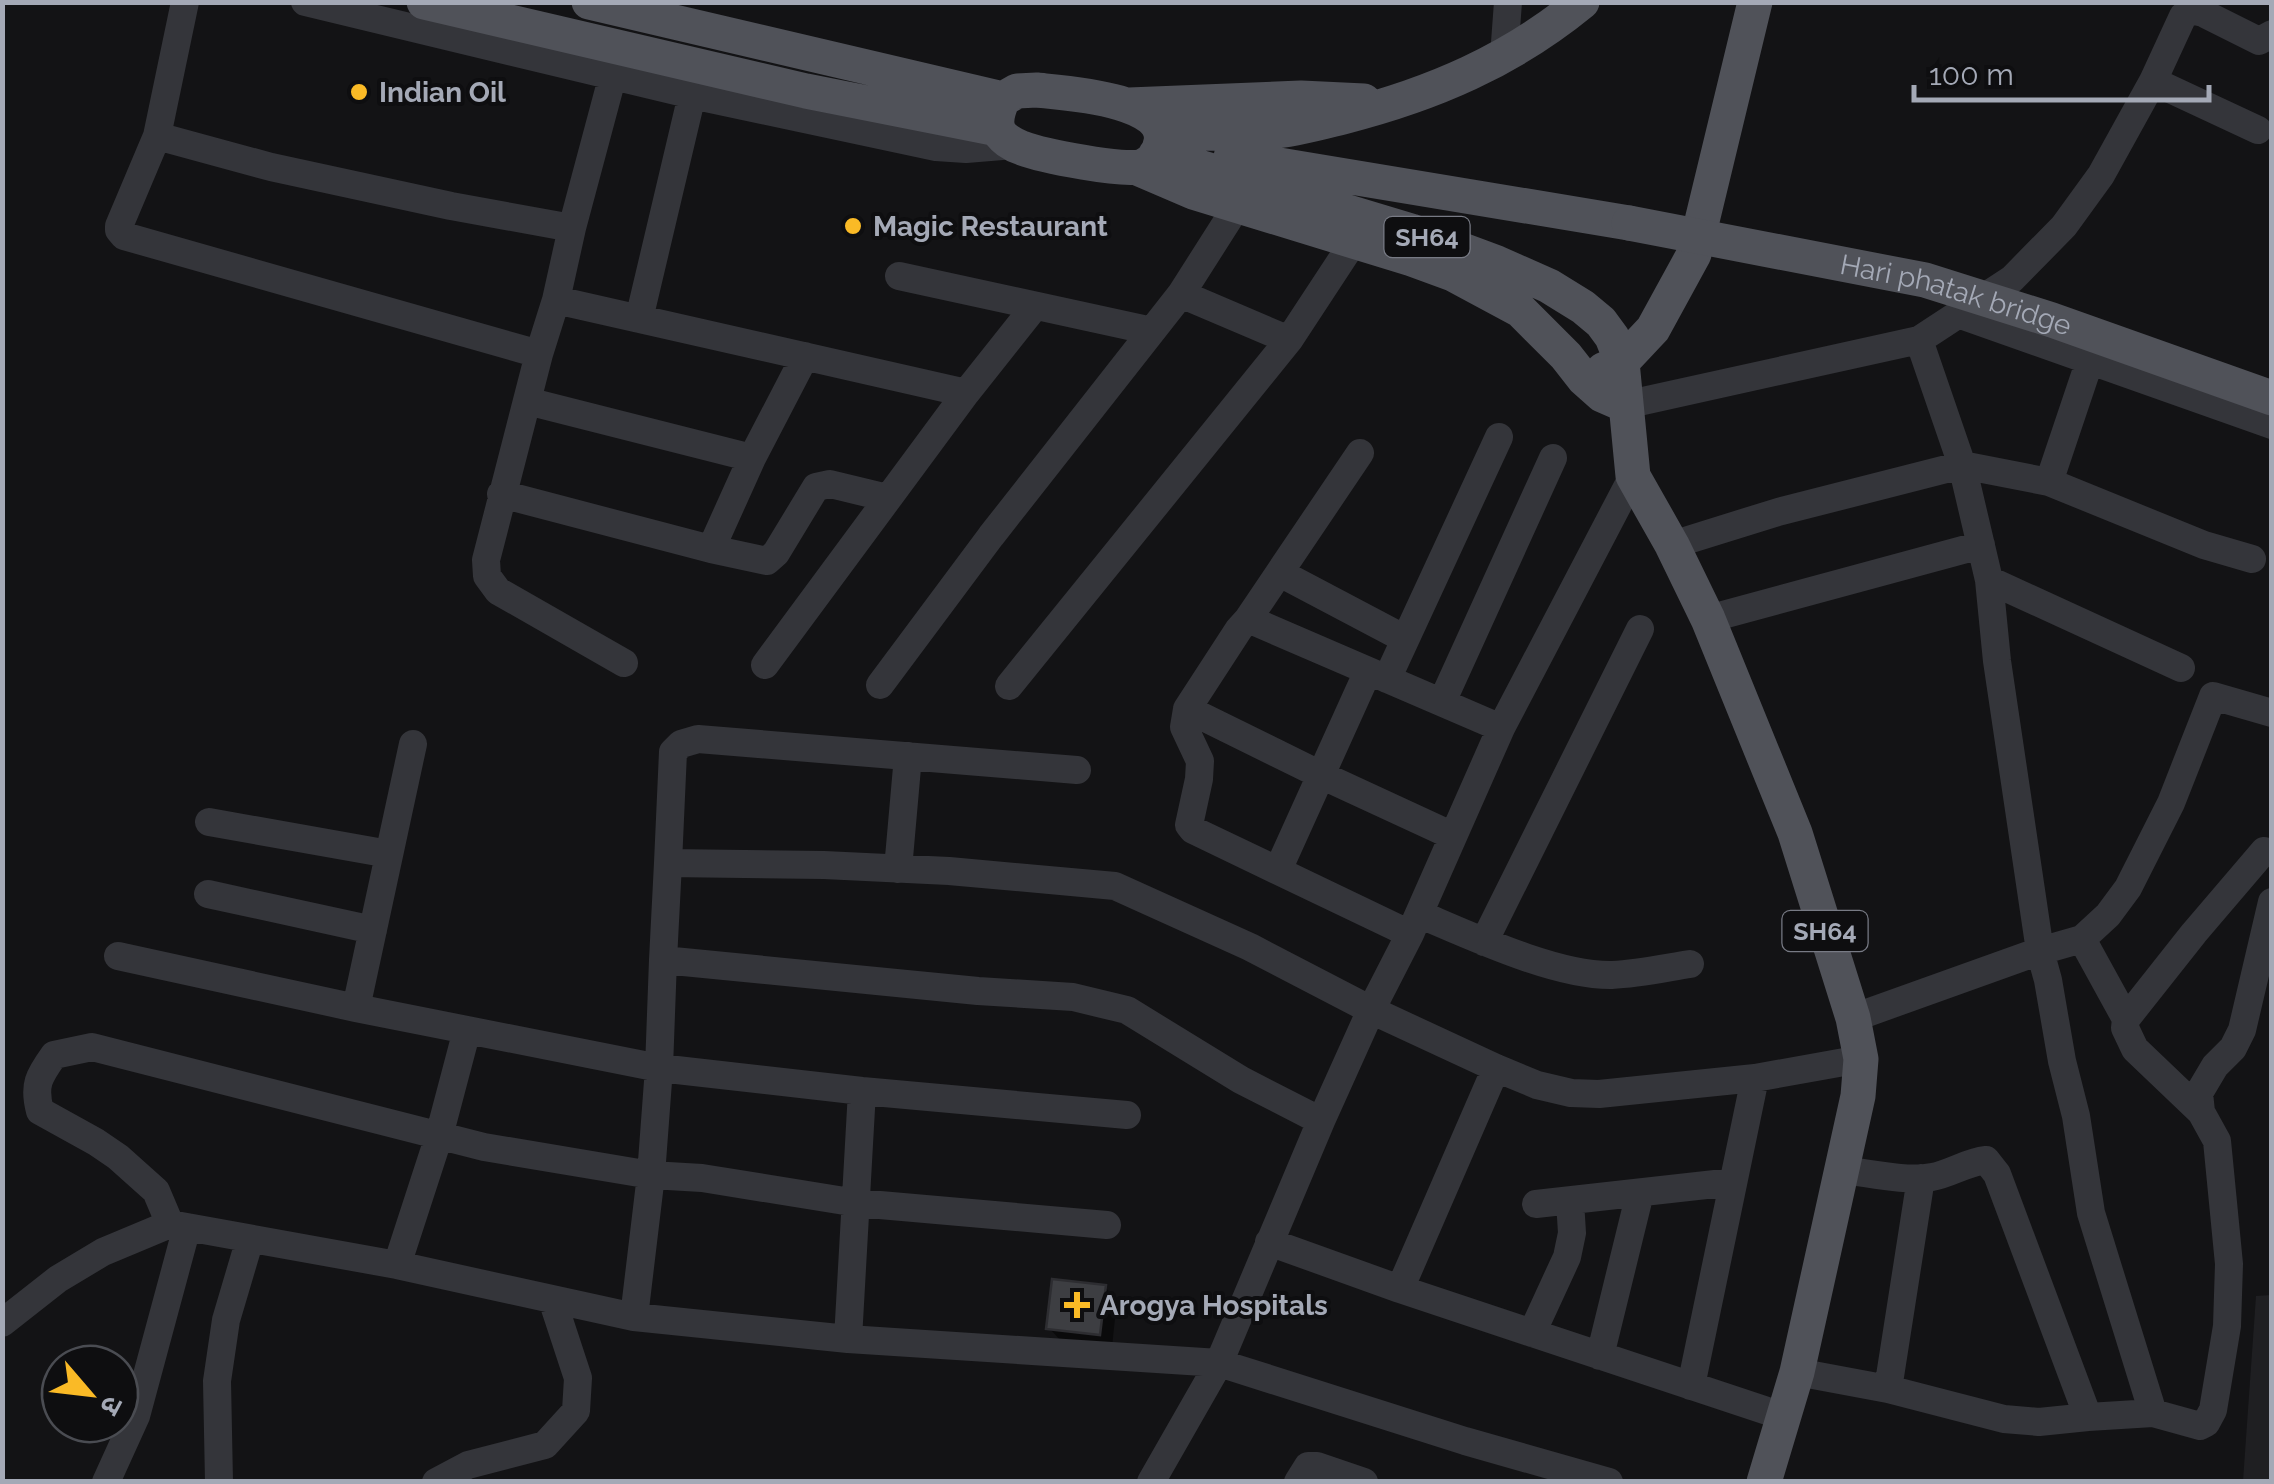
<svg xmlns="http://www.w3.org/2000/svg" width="2274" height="1484" viewBox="0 0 2274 1484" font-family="Raleway,'Noto Sans Devanagari',sans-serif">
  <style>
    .built { fill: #1f1f22 }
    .shadow { fill: #0007 }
    .building { fill: #3d3e42; stroke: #2d2d31; stroke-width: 2.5 }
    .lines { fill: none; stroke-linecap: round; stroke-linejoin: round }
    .minor { stroke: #34353a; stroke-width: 28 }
    .major { stroke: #505259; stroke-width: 35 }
    .major-bridge { stroke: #505259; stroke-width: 35 }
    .poi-dot { fill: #faba26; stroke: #0e0e10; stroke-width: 4 }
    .labels { text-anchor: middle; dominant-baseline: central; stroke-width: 8; stroke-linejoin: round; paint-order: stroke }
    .shield { fill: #0e0e10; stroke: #777a84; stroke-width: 2.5 }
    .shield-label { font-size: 25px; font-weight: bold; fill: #a4a9b6 }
    .poi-label { font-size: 28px; font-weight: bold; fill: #a4a9b6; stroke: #0e0e10; text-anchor: start }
    .street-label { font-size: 28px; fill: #a4a9b6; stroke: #0e0e10 }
  </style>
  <rect width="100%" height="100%" fill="#131315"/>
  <!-- built -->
  <path class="built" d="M2271,1295V1481H2243L2256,1296Z"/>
  <!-- shadow -->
  <path class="shadow" d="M1105,1287L1117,1300L1112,1347L1061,1341L1049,1328Z"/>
  <!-- building -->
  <path class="building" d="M1052,1279L1106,1285L1100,1335L1046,1329Z"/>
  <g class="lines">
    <!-- minor -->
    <path class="minor" d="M185,2L157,136L119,226V230L124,236L539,354L556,300L572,228
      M305,2L692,95L936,147L966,149L1014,145
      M1504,56L1508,2
      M2153,81L2258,130
      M157,136L271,167L451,206L572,228L618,56
      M899,276L1152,331
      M1181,294L1289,340
      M556,300L966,393
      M1958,314L2272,425
      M639,319L692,95
      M1919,340L2012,279L2064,226L2101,175L2153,81L2183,16L2191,10L2203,13L2259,41L2272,34
      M539,354L486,560L487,576L498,591L624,663
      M527,401L752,458L711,549
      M1625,405L1919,340L1962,465L1989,580L1997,661L2040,951L2082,939L2108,915L2128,888L2171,803L2213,696L2272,713
      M752,458L805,356
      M2049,482L2090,360
      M501,494L711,549L767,561L776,553L816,487L830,484L888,498
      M1672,545L1778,512L1962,465L2049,482L2204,545L2252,559
      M1280,573L1405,639
      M1989,580L2181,668
      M1248,619L1360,453
      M1708,619L1981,545
      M765,665L966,393L1035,306
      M1387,679L1499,437
      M880,685L991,536L1181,294L1237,206
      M1009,686L1289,340L1354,241
      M1442,702L1553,458
      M1187,709L1321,775L1453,836
      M209,822L389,854
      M668,863L673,752L681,744L698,739L1077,770
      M898,869L908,756
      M1278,870L1368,671
      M208,894L373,930
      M1419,914C1471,936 1556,976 1612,975C1638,974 1665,968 1690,964
      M1410,934L1193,830L1189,825L1199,779L1200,761L1184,727L1187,709L1239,629L1248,619L1501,728
      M2082,939L2126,1019
      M1484,942L1640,629
      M118,956L356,1008L659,1068L862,1091L1127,1115
      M356,1008L413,744
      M2201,1112L2199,1093L2215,1066L2233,1048L2242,1030L2272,902
      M1321,1121L1241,1080L1127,1010L1073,997L978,991L663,960L668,863L824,865L949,871L1115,886L1250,947L1371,1010L1496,1068L1537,1085L1571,1093L1599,1094L1755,1078L1861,1059
      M1842,1170C1869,1173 1906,1182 1932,1177C1950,1174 1967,1162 1986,1160L1997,1174L2088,1417L2153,1413L2091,1213L2076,1116L2062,1061L2048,980L2040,951L1853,1018
      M1536,1204L1733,1182
      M170,1224L156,1191L118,1157L96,1142L40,1111C33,1085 39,1076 54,1055L92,1047L484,1147L651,1175L702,1178L857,1203L1107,1225
      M1269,1242L1400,1289L1785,1417
      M397,1265L439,1136L467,1030
      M1400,1289L1496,1068
      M634,1317L651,1175L659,1068L663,960
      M2,1323L58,1279L103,1252L170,1224L397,1265L634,1317L848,1339L1219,1363L1465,1441L1609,1482
      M1532,1333L1567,1257L1572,1233L1570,1201
      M848,1339L862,1091
      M1600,1356L1640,1193
      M1797,1372L1888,1389L2004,1419L2039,1422L2088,1417
      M1691,1386L1755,1078
      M1888,1389L1921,1178
      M2153,1413L2200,1426L2206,1423L2213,1410L2227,1326L2229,1264L2217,1141L2201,1112L2135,1049L2125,1028L2126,1019L2194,933L2264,851
      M106,1482L136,1416L187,1227
      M219,1482L217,1381L226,1320L250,1239
      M436,1482L468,1465L545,1445L576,1411L578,1378L552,1299
      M1151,1482L1219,1363L1321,1121L1371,1010L1410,934L1501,728L1633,476
      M1298,1482L1308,1466H1317L1364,1482"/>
    <!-- major -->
    <path class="major" d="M424,2L806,91L998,129
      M589,2L1003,99
      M1037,90C1065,93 1169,99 1161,142C1159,152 1153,162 1143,166C1128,173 1040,155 1022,148C1013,145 1001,138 998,129C995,120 999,108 1003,99L1017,91Z
      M1129,105L1301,98L1364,101
      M1162,133C1197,133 1233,134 1269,132C1294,130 1319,123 1343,117C1433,94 1510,61 1582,2
      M1156,154L1411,231L1497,263L1549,286L1583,307L1601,322L1612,337L1622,362L1633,476L1672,545L1708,619L1795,833L1853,1018L1861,1059L1858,1096L1797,1372L1764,1482
      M1231,157L1629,223
      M1137,168L1193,192L1412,259L1453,274L1520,310L1566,356L1584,379L1602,395L1625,405
      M1603,370L1622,362L1653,329L1694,254L1755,2"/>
    <!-- major-bridge -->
    <path class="major-bridge" id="s1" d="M1629,223L1925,280L2052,320L2272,398"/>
  </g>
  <!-- markers -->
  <g class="poi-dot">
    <circle cx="359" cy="92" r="10"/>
    <circle cx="853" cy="226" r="10"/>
    <path d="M1072 1290h10v10h10v10h-10v10h-10v-10h-10v-10h10z"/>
  </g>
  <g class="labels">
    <!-- shield labels -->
    <g class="shield">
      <rect x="1384.5" y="217" width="85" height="40" rx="8"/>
      <rect x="1782.5" y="911" width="85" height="40" rx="8"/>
    </g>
    <g class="shield-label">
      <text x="1427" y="237">SH64</text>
      <text x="1825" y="931">SH64</text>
    </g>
    <!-- poi labels -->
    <g class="poi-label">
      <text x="379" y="92">Indian Oil</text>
      <text x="873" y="226">Magic Restaurant</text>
      <text x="1100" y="1305">Arogya Hospitals</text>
    </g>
    <!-- street labels -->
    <g class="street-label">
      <text stroke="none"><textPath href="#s1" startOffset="335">Hari phatak bridge</textPath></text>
    </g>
  </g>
  <!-- border -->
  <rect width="2274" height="1484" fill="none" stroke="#a4a9b6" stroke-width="10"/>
  <!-- north arrow -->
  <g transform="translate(90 1394) rotate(118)"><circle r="48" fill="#0e0e10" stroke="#4a4c52" stroke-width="2.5"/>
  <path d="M0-8L18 38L0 25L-18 38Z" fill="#faba26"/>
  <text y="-15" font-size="28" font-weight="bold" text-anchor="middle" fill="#a4a9b6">उ</text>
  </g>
  <!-- scale -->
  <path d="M1914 85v15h295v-15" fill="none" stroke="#a4a9b6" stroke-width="5"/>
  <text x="1929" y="85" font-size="30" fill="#a4a9b6" stroke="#0e0e10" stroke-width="8" paint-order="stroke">100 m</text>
</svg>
